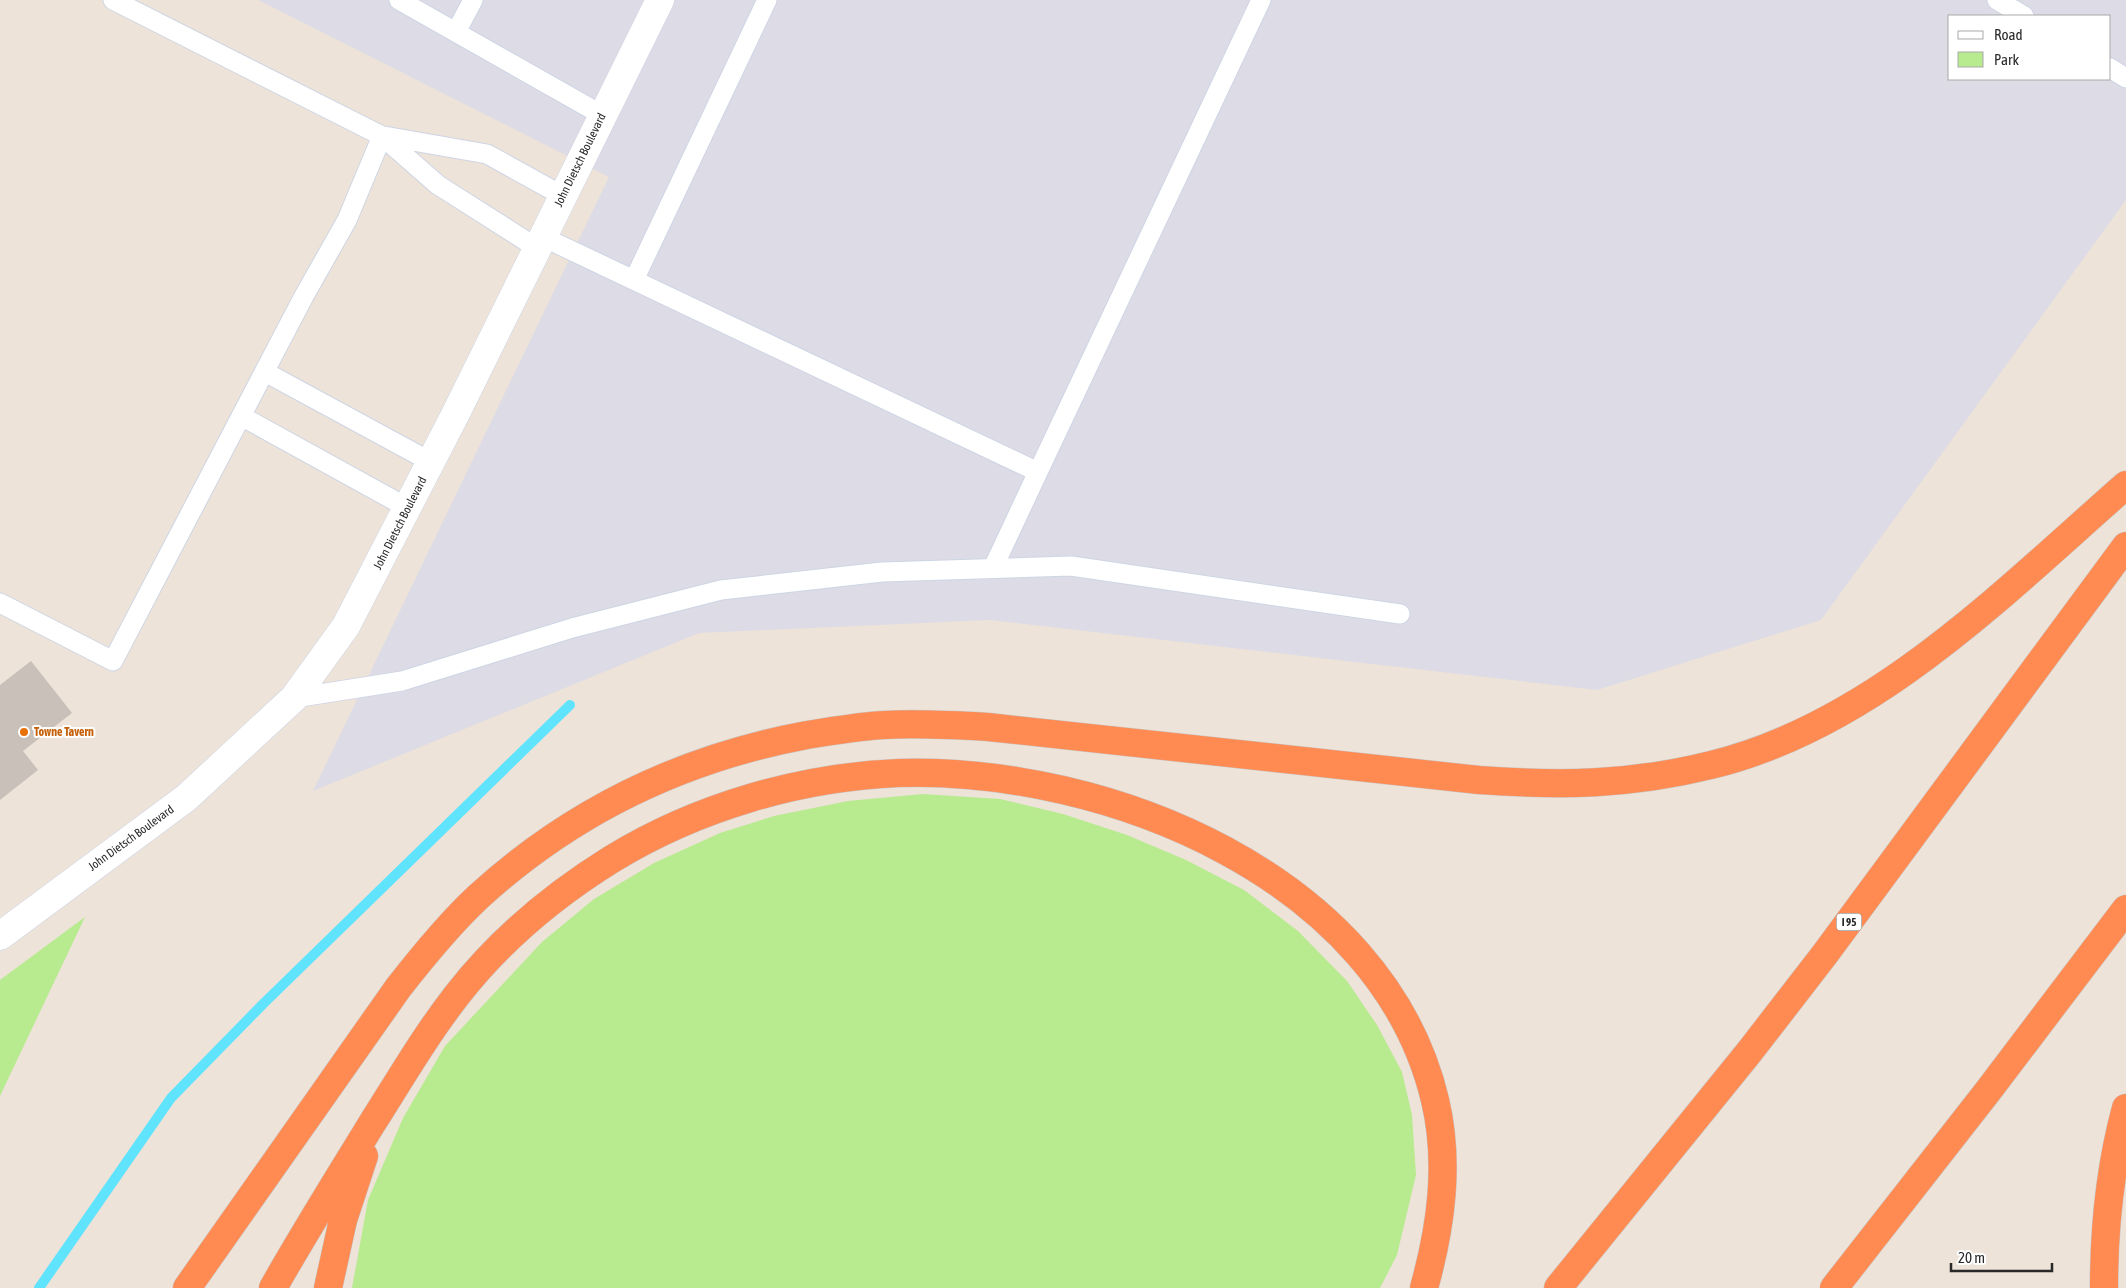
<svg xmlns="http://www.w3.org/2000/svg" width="2126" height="1288" viewBox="0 0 2126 1288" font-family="'Asap Condensed',sans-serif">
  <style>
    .industrial { fill: #dddbe5; fill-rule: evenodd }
    .green { fill: #b8ea8f }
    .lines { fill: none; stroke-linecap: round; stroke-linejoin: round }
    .stream { stroke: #60e3fc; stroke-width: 10 }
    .building { fill: #c8c0b9 }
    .lane-casing { stroke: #ced5e4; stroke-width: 21 }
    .secondary-casing { stroke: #ced5e4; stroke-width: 29 }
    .highway-casing { stroke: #c7c7c7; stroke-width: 29 }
    .lane { stroke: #fff; stroke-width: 19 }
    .secondary { stroke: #fff; stroke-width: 28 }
    .highway { stroke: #ff8b53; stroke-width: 28 }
    .food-dot { fill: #e8710a; stroke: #fff; stroke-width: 2 }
    .labels { text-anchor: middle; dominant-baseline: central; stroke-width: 4; stroke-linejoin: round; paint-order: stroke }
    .shield { fill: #fff; stroke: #696969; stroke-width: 1 }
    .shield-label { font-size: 11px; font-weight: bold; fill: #292929 }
    .street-label { font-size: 12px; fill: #292929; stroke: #fff }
    .food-label { font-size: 12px; font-weight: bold; fill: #c56008; stroke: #fff; text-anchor: start }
  </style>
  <rect width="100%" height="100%" fill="#ede3d9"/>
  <!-- industrial -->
  <path class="industrial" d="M258,0H2126V200L1821,620L1597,690L990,620L699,633L313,791L609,177ZM1950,16H2110V79H1950Z"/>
  <!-- green -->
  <path class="green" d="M923,794L1000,799L1063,814L1127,835L1186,860L1244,890L1298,931L1347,981L1377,1025L1402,1072L1412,1115L1416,1175L1397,1255L1380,1288H352L368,1200L403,1118L445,1046L542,942L594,899L654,863L720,833L774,816L848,801Z
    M85,917L0,1096V980Z"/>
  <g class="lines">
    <!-- stream -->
    <path class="stream" d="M39,1288L171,1098L264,1003L570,705"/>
  </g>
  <!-- building -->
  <path class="building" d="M31,661L72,713L23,751L38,770L0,800V685Z"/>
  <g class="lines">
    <!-- lane casing -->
    <g class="lane-casing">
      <path id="lane" d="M113,0L382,136L438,185L537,248
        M399,0L602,115
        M1997,0L2024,16
        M456,32L473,0
        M2110,68L2126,78
        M384,136L487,154L563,196
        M543,237L1038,472L993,568
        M634,280L767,0
        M265,372L431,462
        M241,416L408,508
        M1038,472L1261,0
        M0,603L113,661L304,296L347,220L382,136
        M294,698L402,681L572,628L721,590L882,572L1071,566L1400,614"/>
    </g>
    <!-- secondary casing -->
    <g class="secondary-casing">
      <path id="secondary" d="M0,936L186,798L294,698L346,626L456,413L660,0"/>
    </g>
    <!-- highway casing -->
    <g class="highway-casing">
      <path id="highway" d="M187,1288L398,988C423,956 449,924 478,897C571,812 683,758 807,735C833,731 859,726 885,725C920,723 954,725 988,727L1479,780C1561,786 1630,785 1711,765C1873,726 2004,592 2126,485
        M273,1288C304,1233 338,1179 371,1125C399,1081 425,1036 457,995C499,941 554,895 612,859C697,807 800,777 899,773C1108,767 1382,877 1435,1100C1450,1163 1441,1227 1424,1288
        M328,1288L343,1220L364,1156
        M1558,1288L1750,1051L1825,954L2126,546
        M1834,1288L1988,1091L2126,909
        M2104,1288C2104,1228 2110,1167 2126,1108"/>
    </g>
    <!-- lane -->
    <use href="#lane" class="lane"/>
    <!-- secondary -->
    <use href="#secondary" class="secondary"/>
    <!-- highway -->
    <use href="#highway" class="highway"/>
  </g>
  <!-- markers -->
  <circle class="food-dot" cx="24" cy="732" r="5"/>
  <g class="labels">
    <!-- shield labels -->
    <rect class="shield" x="1836.5" y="913.5" width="25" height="17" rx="4"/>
    <g class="shield-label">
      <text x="1849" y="922">I 95</text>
    </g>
    <!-- street labels -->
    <g class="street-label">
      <text transform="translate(580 160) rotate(-64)">John Dietsch Boulevard</text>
      <text transform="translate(400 523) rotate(-63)">John Dietsch Boulevard</text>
      <text transform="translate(131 838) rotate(-36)">John Dietsch Boulevard</text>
    </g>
    <!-- food labels -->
    <g class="food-label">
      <text x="34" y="732">Towne Tavern</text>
    </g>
  </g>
  <!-- legend -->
  <rect x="1948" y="15" width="162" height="65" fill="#ffffff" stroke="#a9a9a9"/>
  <rect x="1958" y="31" width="25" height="8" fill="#ffffff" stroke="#a9a9a9"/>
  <text x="1994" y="40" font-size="15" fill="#292929">Road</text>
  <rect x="1958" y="52" width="25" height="15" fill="#b8ea8f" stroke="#a9a9a9"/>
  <text x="1994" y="65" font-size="15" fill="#292929">Park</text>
  <!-- scale -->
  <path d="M1951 1263v8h101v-8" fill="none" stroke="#292929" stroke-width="2.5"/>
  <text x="1958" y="1263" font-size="15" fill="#292929" stroke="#ffffff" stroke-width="4" paint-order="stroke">20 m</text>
</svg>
